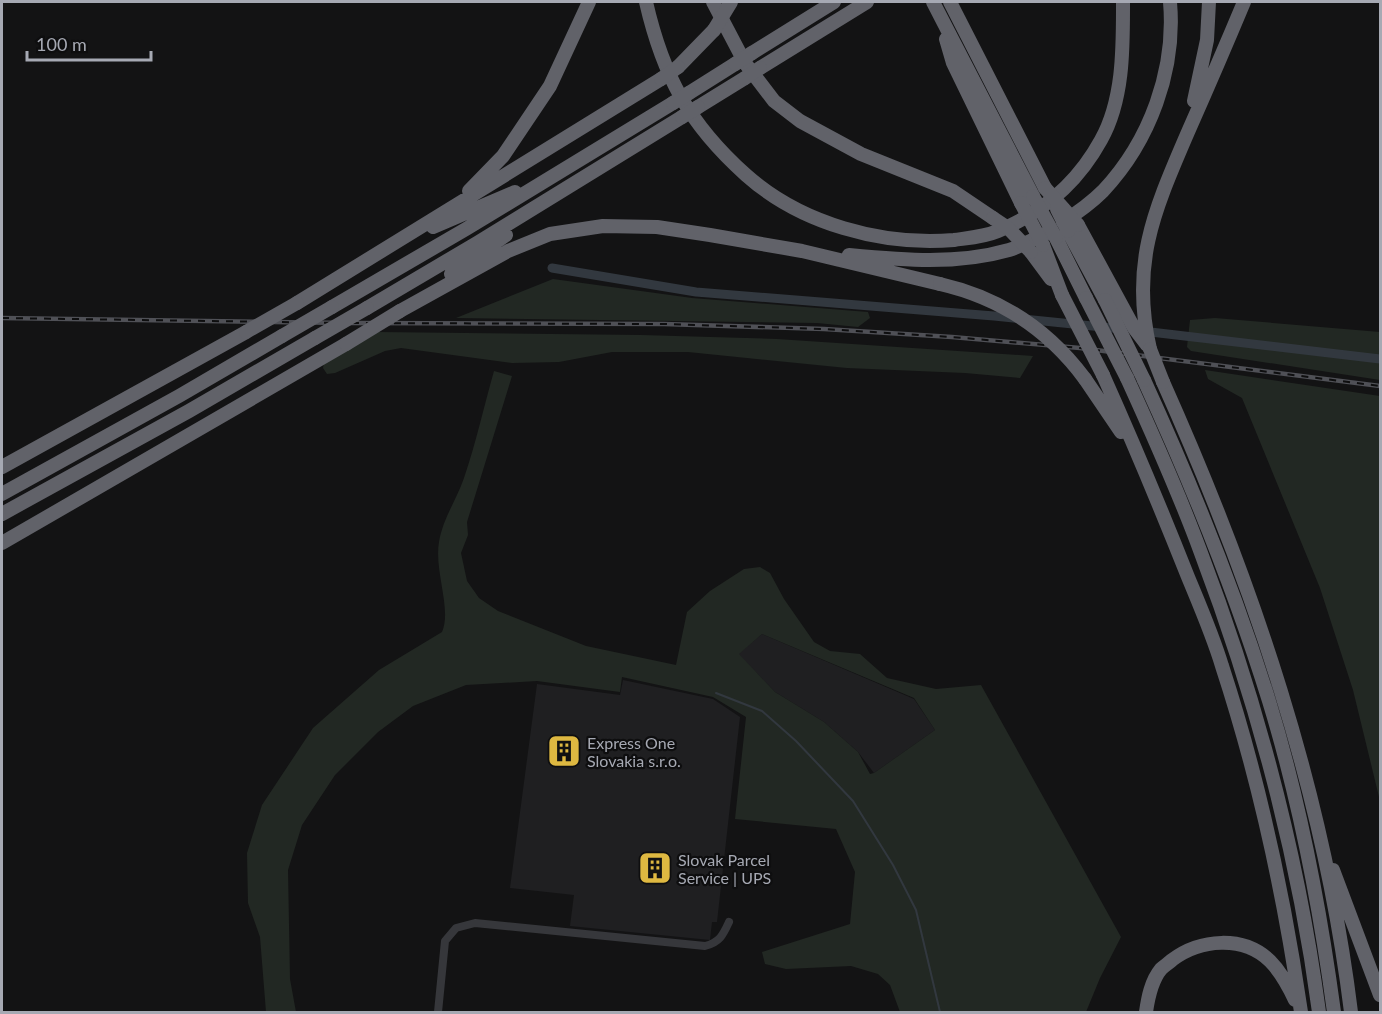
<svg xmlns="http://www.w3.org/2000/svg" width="1382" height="1014" viewBox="0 0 1382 1014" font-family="Lato,sans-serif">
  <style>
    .built { fill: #1f1f21 }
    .green { fill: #222823; fill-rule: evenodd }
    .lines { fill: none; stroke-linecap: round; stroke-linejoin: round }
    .stream { stroke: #32383f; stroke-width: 2 }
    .canal { stroke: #32383f; stroke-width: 9 }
    .street { stroke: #36373b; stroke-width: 8 }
    .highway { stroke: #616269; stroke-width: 14 }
    .rail-casing { stroke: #4f5056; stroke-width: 4.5 }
    .rail { stroke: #0e0e0f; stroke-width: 2; stroke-dasharray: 7; stroke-linecap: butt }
    .highway-bridge { stroke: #616269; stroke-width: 14 }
    .labels { text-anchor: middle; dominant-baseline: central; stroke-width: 4.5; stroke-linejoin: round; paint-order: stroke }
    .poi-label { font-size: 16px; fill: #a6a9b3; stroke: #0e0e0f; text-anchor: start }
  </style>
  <rect width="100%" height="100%" fill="#131314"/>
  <!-- built -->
  <path class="built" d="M762,634L914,699L935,730L874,773L858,752L824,722L775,692L738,654Z
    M623,680L713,699L740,717L717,922H712L710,940L570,926L574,895L510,888L537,684L620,695Z"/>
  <!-- green -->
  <path class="green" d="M553,279L692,298L868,312L870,318L858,327L817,323L456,318Z
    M1215,318L1380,332V380L1191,351L1187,347L1190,320Z
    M377,332L641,335L777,339L1033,356L1020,378L965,373L847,368L688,352H612L559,362L512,363L401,348L385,351L335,373L327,374L323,368L324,363Z
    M1205,370L1380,396V801L1353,690L1320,588L1242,398L1208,379Z
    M494,371L512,376L467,522L468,535L461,553L467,581L479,598L498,611L586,646L676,665L687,612L710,591L744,569L760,567L770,573L784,599L814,642L830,651L860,654L887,678L936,689L981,685L1121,937L1100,978L1086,1012H900L890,985L878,974L851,966L786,969L765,964L762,952L850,924L855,872L836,829L735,819L746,717L713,697L622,677L620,692L537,681L466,685L413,706L378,732L335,775L302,825L288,870L290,979L296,1012H266L260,937L248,903L247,853L262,805L313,728L379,670L442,632C452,609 434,571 439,542C443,518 457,499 464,478C476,443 484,406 494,371ZM762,634L914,698L935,730L874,773L870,774L858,752L824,722L775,692L739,654Z"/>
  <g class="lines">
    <!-- stream -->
    <path class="stream" d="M716,693L762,711L796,741L853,801L893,865L916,910L940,1012"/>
    <!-- canal -->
    <path class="canal" d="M552,268L696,292L994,316L1122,329
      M1142,331L1380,359"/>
    <!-- street -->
    <path class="street" d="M438,1012L445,941L456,928L475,923L705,946C720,942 723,935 729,922"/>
    <!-- highway -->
    <path class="highway" d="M646,2C663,76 689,124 746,175C801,224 882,246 954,240C968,238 984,237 998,231C1042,213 1078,182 1101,140C1124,99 1123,46 1123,2
      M713,2L745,63L774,101L800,121L861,154L953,191L993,218
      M933,2L1033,196
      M950,2L1045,188
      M946,39L953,63L1021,203
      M752,53L834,2
      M678,67L714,30
      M760,68L867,2
      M689,93L735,64
      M1194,101L1207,40L1209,2
      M698,107L745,78
      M469,191L503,156L550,86L589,2
      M1063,222C1077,213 1091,203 1103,191C1150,141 1176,70 1170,2
      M1078,225L1134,328L1147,345
      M433,227L515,192
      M1068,231L1105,300
      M1056,238L1086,298
      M1043,245L1062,295
      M1031,252L1051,279
      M849,255C903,260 957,265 1009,250C1022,246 1035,238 1047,233
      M451,274L506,235
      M297,303L661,79
      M332,307L466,229L673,103
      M367,308L477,243L682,117
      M400,311L508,251L550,234L603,226L657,227L710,235L802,251L940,284
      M1150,349C1130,263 1155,209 1188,132C1207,89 1226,45 1244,2
      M1103,375C1133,442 1161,509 1188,577C1200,606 1213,636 1222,666C1259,779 1284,895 1301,1012
      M1127,378C1153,435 1179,493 1201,553C1257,701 1298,855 1319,1012
      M1085,379L1121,432
      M1144,380C1192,485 1235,591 1269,701C1300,802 1320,908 1334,1012
      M1163,382C1253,583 1324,793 1351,1012
      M2,467L246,332
      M2,494L179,396L282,336
      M2,514L189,411L315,338
      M2,543L346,344
      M1333,870L1380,995
      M1146,1012C1148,998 1151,981 1161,969C1164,966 1169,963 1172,960C1200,939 1243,935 1270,961C1281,972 1288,985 1295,1000"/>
    <!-- rail casing -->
    <g class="rail-casing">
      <path id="rail" d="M2,318L347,323L664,324L824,329L952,337L1080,348L1380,386"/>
    </g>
    <!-- rail -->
    <use href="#rail" class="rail"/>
    <!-- highway-bridge -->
    <path class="highway-bridge" d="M714,30L731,2
      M735,64L752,53
      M745,78L760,68
      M661,79L678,67
      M673,103L689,93
      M682,117L698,107
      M1045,188L1078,225
      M1033,196L1056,238
      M1021,203L1043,245
      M1057,209L1068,231
      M993,218L1008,228L1031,252
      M940,284C1001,298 1048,329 1085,379
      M1062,295L1103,375
      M1086,298L1127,378
      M1105,300L1144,380
      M246,332L297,303
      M282,336L332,307
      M315,338L367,308
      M346,344L400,311
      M1150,349L1163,382"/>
  </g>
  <!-- icons -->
  <defs>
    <g id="building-square" transform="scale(1.725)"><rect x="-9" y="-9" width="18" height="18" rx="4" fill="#deb841" stroke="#0e0e0f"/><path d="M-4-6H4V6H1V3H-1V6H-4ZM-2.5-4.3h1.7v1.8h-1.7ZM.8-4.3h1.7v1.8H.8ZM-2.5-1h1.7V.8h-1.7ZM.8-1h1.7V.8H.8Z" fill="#111"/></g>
  </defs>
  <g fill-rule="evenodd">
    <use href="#building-square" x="564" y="751"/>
    <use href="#building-square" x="655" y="868"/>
  </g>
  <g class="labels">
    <!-- poi labels -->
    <g class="poi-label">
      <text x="587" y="742">Express One<tspan x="587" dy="18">Slovakia s.r.o.</tspan></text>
      <text x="678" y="859">Slovak Parcel<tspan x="678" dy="18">Service | UPS</tspan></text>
    </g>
  </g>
  <!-- border -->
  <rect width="1382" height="1014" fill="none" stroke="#a6a9b3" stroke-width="6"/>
  <!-- scale -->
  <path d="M27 51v9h124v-9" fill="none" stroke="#a6a9b3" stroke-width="3"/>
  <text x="36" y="51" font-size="18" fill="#a6a9b3" stroke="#0e0e0f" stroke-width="4.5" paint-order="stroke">100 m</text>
</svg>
